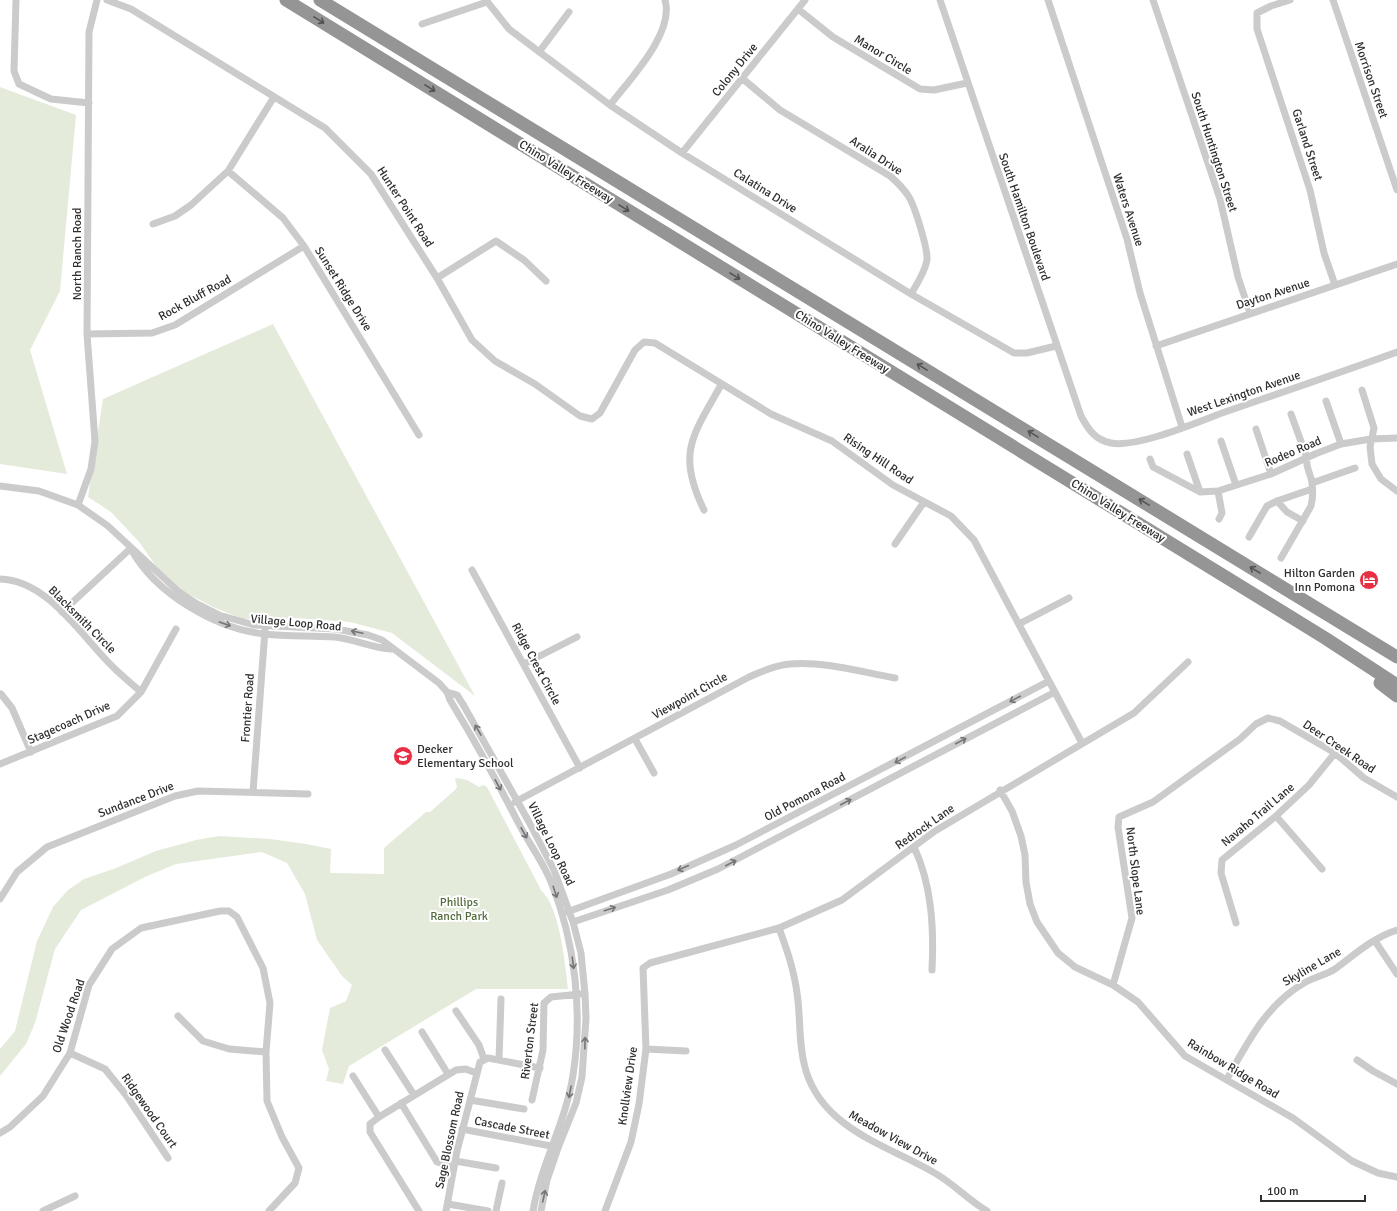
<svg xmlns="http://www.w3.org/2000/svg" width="1397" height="1211" viewBox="0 0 1397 1211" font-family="Signika,sans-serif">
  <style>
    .green { fill: #e4ebdb }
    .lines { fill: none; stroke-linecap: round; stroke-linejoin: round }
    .street { stroke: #cbcbcb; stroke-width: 7 }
    .highway { stroke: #959595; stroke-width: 13 }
    .oneway { stroke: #525252 }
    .oneway2 { stroke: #757575 }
    .labels { text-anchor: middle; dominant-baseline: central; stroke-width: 4; stroke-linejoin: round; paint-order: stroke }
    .street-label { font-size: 12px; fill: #2e2e2e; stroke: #fff }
    .poi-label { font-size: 12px; fill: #2e2e2e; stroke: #fff; text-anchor: end }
    .park-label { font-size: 12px; fill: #536a3b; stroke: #fff }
  </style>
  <rect width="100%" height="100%" fill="#fff"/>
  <!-- green -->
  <path class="green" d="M0,87L76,115L60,291L30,350L67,474L0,464Z
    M273,324L475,696L392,633L350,622L296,618L243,619L213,607L183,591L156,566L140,543L111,512L88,497L103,399Z
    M458,778L467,780L479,787L483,785L487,787L541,890C560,907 565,964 568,989H476L349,1066L343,1084L326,1081L329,1069L322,1050L330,1008L346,1001L352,985L342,976L317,940L305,894L287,863L262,852L176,864L145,877L81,910L55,949L35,1023L26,1044L0,1076V1049L15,1031L37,941L53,907L68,890L84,879L116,868L156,851L196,840L219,836L270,839L306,844L331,849L330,873L384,874V848L426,812H430L455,790L457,787L455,779Z"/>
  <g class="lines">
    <!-- street -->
    <path class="street" d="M16,0L14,71L19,84L51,99L89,103
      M107,0L131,9L325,128L371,174L437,278L472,340L495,361L535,384L580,416L592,419L600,413L635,350L644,342L655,343L771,414L832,441L893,485L951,516L974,540L1082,743
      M486,0L509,29L610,105L682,153L911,294L1014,353H1027L1056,346
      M940,0L1081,416C1088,429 1095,440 1111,443C1137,448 1195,423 1222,413C1280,393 1339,373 1397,352
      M1048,0L1127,239L1140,293L1182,427
      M1153,0L1220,199L1238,277L1250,313
      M1290,0L1271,6L1257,13V29L1310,190L1324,253L1335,285
      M1333,0L1397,190
      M798,9L833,37L920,89L934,90L967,83
      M422,24L487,2
      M539,52L569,12
      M743,79L780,110L890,176C897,182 904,189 909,197C915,207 928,249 927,260C925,272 917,284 911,294
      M610,105C629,80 675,33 665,0
      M682,153L805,0
      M228,171L283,218L304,246L419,435
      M153,224L175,216L191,205L228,171L274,97
      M437,278L496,241L524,260L546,281
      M87,334L152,333L175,325L304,246
      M1156,346L1397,264
      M1362,390L1374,428L1370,447L1372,464L1381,479L1397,491
      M1326,401L1341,444
      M1256,429L1271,474
      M1221,441L1236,485
      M1187,454L1200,492
      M1150,459L1153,467L1200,492L1218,491L1271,474L1315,454L1341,444L1371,439L1397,438
      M1312,483L1355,468
      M0,486L39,491L78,505L108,526L179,592L197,604L219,615L254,625L336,629L368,635L382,640L439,683L447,692L450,700C475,741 498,783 520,826C530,845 543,862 551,882C575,941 583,1012 573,1075C566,1122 541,1164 533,1211
      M1218,491L1222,513L1219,519
      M1277,501L1287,512L1303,521
      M78,505L91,469L95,441L87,334L89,32L97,0
      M704,510C676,453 693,435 721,385
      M1249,537L1267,506L1277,501L1312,489
      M895,544L924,502
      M131,549C155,593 215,629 265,634C288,637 312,635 335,637C354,639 372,648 391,649
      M1281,558L1311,506C1313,498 1313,490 1312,483C1311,473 1305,468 1307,458L1291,414
      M472,570L580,768
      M0,579C48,580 82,637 113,667C122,676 131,683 141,692
      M62,612L131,548
      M1019,624L1069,598
      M524,664L577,637
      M447,692L457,695L464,706L529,822L554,870L573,922L581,953L585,994L586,1018L582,1077L576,1103L558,1148L547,1180L541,1211
      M1,694L12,708L31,752
      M635,739L654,773
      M0,764L117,716L141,692L176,629
      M1000,790L1012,811L1021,836L1025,855L1026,882L1030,904L1037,922L1058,953L1075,967L1113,985L1138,1002L1185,1056L1293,1118L1352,1161L1378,1173L1397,1177
      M253,792L265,630
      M515,802L749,677C762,671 776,665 790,664C824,661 861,672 895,678
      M1276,816L1322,869
      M914,847C932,885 934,929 932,970
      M0,899L17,872L47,847L175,796L198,791L308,794
      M567,912L671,874L736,845L1049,681
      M573,922L668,890L718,869L1055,692
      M1236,923L1221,873L1222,860L1276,816L1309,785L1335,753
      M779,928C787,950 794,970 797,993C801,1019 798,1045 806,1071C824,1129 886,1145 933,1172C952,1182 968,1200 987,1211
      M1375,941L1397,974
      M1113,985L1132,918L1118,827L1119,817L1153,802L1240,739L1256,724L1268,718L1280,721L1335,753L1364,778L1397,797
      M456,1011L479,1045L484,1059
      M178,1016L203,1041L229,1049L266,1052
      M422,1032L448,1074
      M646,1049L686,1051
      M385,1050L414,1095
      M70,1053L105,1069L126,1095L168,1158
      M499,1060L501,999
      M1357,1060L1373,1071L1397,1084
      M353,1076L379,1117L370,1124V1132L419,1211
      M1227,1079C1248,1042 1266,1005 1304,983C1314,977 1326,975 1335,969C1354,955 1374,937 1397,930
      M470,1100L524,1109
      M532,1100L543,1050L544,1003L551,997L580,994
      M401,1103L437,1162L454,1167
      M379,1117L456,1070L466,1069L476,1073
      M462,1129L556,1147
      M0,1133L10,1127L43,1096L70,1053L89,985L112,949L141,928L220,911H229L237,917L263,968L270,1003L266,1052L267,1101L282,1137L299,1168L295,1183L269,1211
      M455,1161L496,1168
      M448,1204L488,1211
      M43,1211L75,1196
      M446,1211L457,1151L480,1062L488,1058L540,1068
      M496,1211L502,1183
      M605,1211L631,1142L639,1104L646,1049L643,968L650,963L779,928L842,900L935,831L1134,713L1188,662"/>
    <!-- highway -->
    <path class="highway" d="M286,0L1325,638L1397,685
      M320,0L1397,657
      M1380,683L1397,696"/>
  </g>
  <!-- one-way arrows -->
  <defs><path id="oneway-shaft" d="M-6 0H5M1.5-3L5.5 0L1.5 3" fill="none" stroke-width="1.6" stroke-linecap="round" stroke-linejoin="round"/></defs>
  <g class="oneway">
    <use href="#oneway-shaft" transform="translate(319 20) rotate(32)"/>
    <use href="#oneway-shaft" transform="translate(430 88) rotate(32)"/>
    <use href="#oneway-shaft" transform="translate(624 208) rotate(32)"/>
    <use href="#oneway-shaft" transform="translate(735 276) rotate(32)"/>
    <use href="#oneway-shaft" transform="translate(922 367) rotate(-149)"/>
    <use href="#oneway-shaft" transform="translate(1033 434) rotate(-149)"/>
    <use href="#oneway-shaft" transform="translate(1144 502) rotate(-149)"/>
    <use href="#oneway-shaft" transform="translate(1255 570) rotate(-149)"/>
  </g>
  <g class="oneway2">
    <use href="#oneway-shaft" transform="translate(225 624) rotate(19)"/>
    <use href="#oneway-shaft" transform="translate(357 632) rotate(-168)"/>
    <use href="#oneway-shaft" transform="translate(1015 699) rotate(152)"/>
    <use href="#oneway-shaft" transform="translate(478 730) rotate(-120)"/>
    <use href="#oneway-shaft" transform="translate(961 741) rotate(-28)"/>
    <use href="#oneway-shaft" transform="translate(900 760) rotate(152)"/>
    <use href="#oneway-shaft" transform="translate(498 785) rotate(61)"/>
    <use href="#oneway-shaft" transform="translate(846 802) rotate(-28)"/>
    <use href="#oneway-shaft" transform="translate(524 833) rotate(61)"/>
    <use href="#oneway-shaft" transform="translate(731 863) rotate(-28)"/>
    <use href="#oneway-shaft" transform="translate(683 868) rotate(156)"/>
    <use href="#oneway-shaft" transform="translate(555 892) rotate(72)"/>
    <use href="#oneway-shaft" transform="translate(610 909) rotate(-18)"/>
    <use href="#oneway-shaft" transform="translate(573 963) rotate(83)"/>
    <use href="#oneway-shaft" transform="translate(585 1043) rotate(-89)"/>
    <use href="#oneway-shaft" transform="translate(570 1092) rotate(101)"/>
    <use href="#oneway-shaft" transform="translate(544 1196) rotate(-78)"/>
  </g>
  <!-- icons -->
  <defs>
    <g id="hotel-disc" transform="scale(1)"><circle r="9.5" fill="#e72e43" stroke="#fff"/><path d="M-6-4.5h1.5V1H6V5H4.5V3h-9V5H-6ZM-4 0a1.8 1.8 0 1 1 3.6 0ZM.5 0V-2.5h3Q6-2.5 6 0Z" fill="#fff"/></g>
    <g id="school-disc" transform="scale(1)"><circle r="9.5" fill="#e72e43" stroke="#fff"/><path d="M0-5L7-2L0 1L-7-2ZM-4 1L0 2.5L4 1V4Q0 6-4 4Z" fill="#fff"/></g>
  </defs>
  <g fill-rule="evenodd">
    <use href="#hotel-disc" x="1369" y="580"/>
    <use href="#school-disc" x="403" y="756"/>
  </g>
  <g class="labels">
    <!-- street labels -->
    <g class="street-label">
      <text transform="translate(883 55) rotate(31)">Manor Circle</text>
      <text transform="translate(735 70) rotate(-51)">Colony Drive</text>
      <text transform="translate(1371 80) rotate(71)">Morrison Street</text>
      <text transform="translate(1307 145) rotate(72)">Garland Street</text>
      <text transform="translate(1214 152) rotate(72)">South Huntington Street</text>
      <text transform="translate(876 156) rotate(33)">Aralia Drive</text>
      <text transform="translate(566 172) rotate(32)">Chino Valley Freeway</text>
      <text transform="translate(765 191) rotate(32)">Calatina Drive</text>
      <text transform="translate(405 207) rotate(57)">Hunter Point Road</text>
      <text transform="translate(1128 210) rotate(72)">Waters Avenue</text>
      <text transform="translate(1024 217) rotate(71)">South Hamilton Boulevard</text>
      <text transform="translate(77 254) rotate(-90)">North Ranch Road</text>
      <text transform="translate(343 289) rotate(58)">Sunset Ridge Drive</text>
      <text transform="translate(1273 294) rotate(-18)">Dayton Avenue</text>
      <text transform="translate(195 298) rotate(-29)">Rock Bluff Road</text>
      <text transform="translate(842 342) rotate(32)">Chino Valley Freeway</text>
      <text transform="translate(1244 394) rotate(-19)">West Lexington Avenue</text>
      <text transform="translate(1293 452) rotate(-23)">Rodeo Road</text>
      <text transform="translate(878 459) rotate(34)">Rising Hill Road</text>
      <text transform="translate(1118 511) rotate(32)">Chino Valley Freeway</text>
      <text transform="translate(82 620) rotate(45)">Blacksmith Circle</text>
      <text transform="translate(296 623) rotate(5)">Village Loop Road</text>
      <text transform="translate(536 664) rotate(62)">Ridge Crest Circle</text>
      <text transform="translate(690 696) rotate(-29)">Viewpoint Circle</text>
      <text transform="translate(248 708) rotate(-86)">Frontier Road</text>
      <text transform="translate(69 723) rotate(-24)">Stagecoach Drive</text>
      <text transform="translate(1339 747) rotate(34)">Deer Creek Road</text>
      <text transform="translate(805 797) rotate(-28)">Old Pomona Road</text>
      <text transform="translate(136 800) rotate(-21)">Sundance Drive</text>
      <text transform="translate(1258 815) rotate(-40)">Navaho Trail Lane</text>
      <text transform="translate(925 827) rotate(-35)">Redrock Lane</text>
      <text transform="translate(551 844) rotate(64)">Village Loop Road</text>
      <text transform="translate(1135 871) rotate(83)">North Slope Lane</text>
      <text transform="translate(1312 967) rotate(-30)">Skyline Lane</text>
      <text transform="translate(69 1016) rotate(-71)">Old Wood Road</text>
      <text transform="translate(530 1041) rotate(-83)">Riverton Street</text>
      <text transform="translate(1233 1069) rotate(31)">Rainbow Ridge Road</text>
      <text transform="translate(628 1086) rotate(-82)">Knollview Drive</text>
      <text transform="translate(149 1111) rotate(55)">Ridgewood Court</text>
      <text transform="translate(512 1128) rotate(11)">Cascade Street</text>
      <text transform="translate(893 1138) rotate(29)">Meadow View Drive</text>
      <text transform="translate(450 1140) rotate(-78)">Sage Blossom Road</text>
    </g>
    <!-- poi labels -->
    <g class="poi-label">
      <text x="1355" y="573">Hilton Garden<tspan x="1355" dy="14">Inn Pomona</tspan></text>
      <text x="417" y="749" text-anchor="start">Decker<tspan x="417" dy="14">Elementary School</tspan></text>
    </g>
    <!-- park labels -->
    <g class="park-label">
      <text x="459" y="902">Phillips<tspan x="459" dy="14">Ranch Park</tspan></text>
    </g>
  </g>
  <!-- scale -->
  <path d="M1261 1195v6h104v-6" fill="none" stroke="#2e2e2e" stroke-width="2"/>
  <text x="1267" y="1195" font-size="12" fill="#2e2e2e" stroke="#ffffff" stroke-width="3" paint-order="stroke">100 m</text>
</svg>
